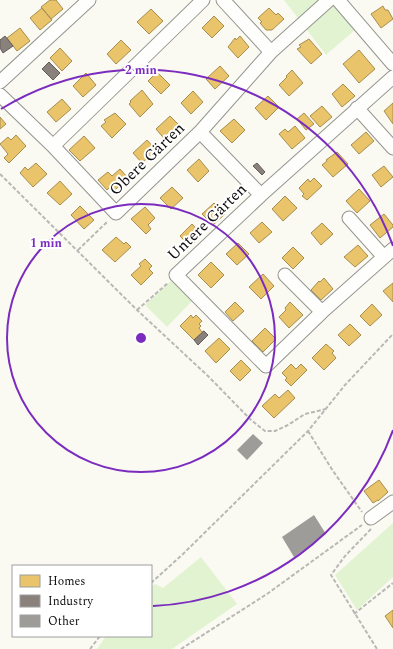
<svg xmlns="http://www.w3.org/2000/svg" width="393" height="649" viewBox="0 0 393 649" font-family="Spectral,serif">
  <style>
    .green { fill: #e1f3d0 }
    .homes { fill: #e9c46a; stroke: #a78d4e }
    .industry { fill: #8a817c; stroke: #645e5b }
    .building { fill: #9e9c98 }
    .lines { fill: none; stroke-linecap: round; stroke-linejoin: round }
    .minor-casing { stroke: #949490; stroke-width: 15 }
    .path { stroke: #b8b8b6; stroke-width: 2; stroke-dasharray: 4 2; stroke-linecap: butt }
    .minor { stroke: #fefefd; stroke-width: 13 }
    .ring { fill: none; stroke: #7b2cbf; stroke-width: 2 }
    .labels { text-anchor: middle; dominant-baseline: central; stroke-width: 4; stroke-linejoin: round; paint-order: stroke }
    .street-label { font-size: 16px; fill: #0d0d0d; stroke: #fff }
    .centre { fill: #7b2cbf; stroke: #fff; stroke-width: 2 }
    .ring-label { font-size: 12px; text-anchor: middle; font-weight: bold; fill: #7b2cbf; stroke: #fff; stroke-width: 4; stroke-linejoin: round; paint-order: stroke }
  </style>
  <rect width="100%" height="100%" fill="#fbfaf2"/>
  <!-- green -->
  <path class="green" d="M284,0H332L356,29L326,55Z
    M172,280L193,300L167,327L145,305Z
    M393,523V577L357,610L335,575Z
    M201,557L237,604L172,649H97L106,636H151V587L155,584L163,588Z"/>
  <!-- homes -->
  <path class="homes" d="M50,0H56L63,9L51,19L41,7Z
    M383,6L385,10H388L393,19L381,28L371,14Z
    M42,8L52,20L40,30L30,18Z
    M269,8L276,15L278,13L284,19L272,30H266L260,23L262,22L258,18Z
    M151,9L163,21L149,34L137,22Z
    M214,16L224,26L212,38L202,28Z
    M20,28L30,41L17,51L7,38Z
    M240,36L249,47L238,58L228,47L235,38L236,40Z
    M309,39L322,54L311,64L297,49L301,47L299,45Z
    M121,40L131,50L116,64L107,54Z
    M60,48L72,61L62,71L50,58Z
    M359,50L375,69L359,83L343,64Z
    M220,66L229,76L215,89L206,79Z
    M292,70L303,83L289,96L279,85L287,77L286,76Z
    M157,72L170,85L161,94L148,81Z
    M86,73L96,85L83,97L73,86Z
    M343,84L355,96L342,107L332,94Z
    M142,90L153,104L140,117L129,104L131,102L130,101Z
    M193,91L203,102L191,114L181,103Z
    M268,96L279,107L266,120L255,108Z
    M62,99L71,109L56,122L47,112Z
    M393,103V124L384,111Z
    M322,106L332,117L320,127L310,116Z
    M115,113L126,124L112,138L101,126L106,122L104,120Z
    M304,113L314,124L306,130L297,119Z
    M170,116L182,128L167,142L156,129Z
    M0,117L6,124L0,129Z
    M234,119L245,130L232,143L220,131Z
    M295,126L305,138L292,149L279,134L285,129L288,132Z
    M366,132L374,141L359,154L351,145Z
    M16,135L26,146L9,163L4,158L8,154L0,144L8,137L11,140Z
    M84,136L95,148L80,161L69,150Z
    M147,140L156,150L142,163L133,153Z
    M337,152L348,164L333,177L322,165L327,161L326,160Z
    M199,159L209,171L198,182L187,170Z
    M36,163L47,174L33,187L20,173L25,167L28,170Z
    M384,166L393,177L381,187L372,175Z
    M120,169L128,178L115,190L111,186L107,190L98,180L108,172L112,176Z
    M314,178L322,186L307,200L302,196L304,194L299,188L308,179L310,182Z
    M60,181L72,194L60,205L47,193Z
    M172,187L183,198L171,209L160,198Z
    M359,189L370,201L357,213L346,201Z
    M285,196L297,208L283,221L272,209Z
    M214,203L225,214L213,225L202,214Z
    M80,206L94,220L84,229L71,215Z
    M145,207L155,218L148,225L151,229L146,234L131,219Z
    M384,214L393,225V227L380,238L370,225Z
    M262,222L272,232L259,243L250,233Z
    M322,223L333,234L321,245L311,233Z
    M192,224L202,235L190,247L180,236Z
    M116,237L124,244L126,242L131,247L115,262L102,250Z
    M238,243L249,254L237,265L226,254Z
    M358,245L368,256L355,267L344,257Z
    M293,247L304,258L293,269L282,258Z
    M145,259L152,266L149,269L153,273L141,285L131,275L141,266L139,264Z
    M211,262L224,275L211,288L198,275Z
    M263,274L274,286L261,299L249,287Z
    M324,278L333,289L321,300L311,290L319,281L320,282Z
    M393,283V302L383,291Z
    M235,302L244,311L233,321L225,312Z
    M290,302L303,315L289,328L279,317L286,310L285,308Z
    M372,304L382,315L370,326L360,316Z
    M191,315L193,318L196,315L202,321L199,324L201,326L199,328L202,332L204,331L194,340L180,326Z
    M350,324L361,335L349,346L338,335Z
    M265,328L276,339L263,352L252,341Z
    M219,338L230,349L216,363L205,351Z
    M326,344L334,351L332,353L336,358L324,370L312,358Z
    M241,360L251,370L240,381L230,371Z
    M291,364L296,369L301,364L307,370L291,386L285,380L287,378L282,373Z
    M288,390L295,398L274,418L262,406L275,394L279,398Z
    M379,480L388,492L378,501V500L373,503L364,491Z
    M393,610V628L385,616Z"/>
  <!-- industry -->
  <path class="industry" d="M5,36L13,46L3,53L0,48V40Z
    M49,62L60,73L53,80L42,69Z
    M257,163L265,172L262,175L253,166Z
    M204,331L208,335L198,345L194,340Z"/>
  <!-- building -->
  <path class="building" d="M253,434L263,443L247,460L237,450Z
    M314,515L326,534L294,557L282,537Z"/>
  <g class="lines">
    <!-- minor casing -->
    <g class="minor-casing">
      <path id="minor" d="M203,0L53,146L116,213L200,132L271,52L329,0
        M223,0L271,52
        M338,0L393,64
        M393,77L261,195L176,275L266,366L322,312L393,249
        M0,82L89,0
        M0,95L53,146
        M357,108L393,148
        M200,132L261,195
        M349,218L384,257
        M285,275L322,312
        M371,518L393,502"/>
    </g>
    <!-- path -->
    <path class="path" d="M0,174L137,310L208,376L251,420L265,431H275L288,425L305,414L326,409
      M78,250L108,221
      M137,310L168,283
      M308,431L333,471L362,512
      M371,529L345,556L331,575L377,649
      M151,583L183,554L308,431L345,385L393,334
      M354,614L393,583
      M90,649L100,636
      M181,649L267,594L362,525"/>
    <!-- minor -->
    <use href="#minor" class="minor"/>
  </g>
  <!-- distance rings -->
  <g class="ring">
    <circle cx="141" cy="338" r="134"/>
    <path d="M393 430A268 268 0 0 1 153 606M1 109A268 268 0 0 1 393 246"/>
  </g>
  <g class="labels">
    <!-- street labels -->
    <g class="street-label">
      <text transform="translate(147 159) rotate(-44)">Obere Gärten</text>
      <text transform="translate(207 222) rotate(-44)">Untere Gärten</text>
    </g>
  </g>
  <circle cx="141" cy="338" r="6" class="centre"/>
  <g class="ring-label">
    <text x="141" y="74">2 min</text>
    <text x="46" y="247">1 min</text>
  </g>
  <!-- legend -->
  <rect x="12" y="565" width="140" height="72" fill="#ffffff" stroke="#9e9e9e"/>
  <rect x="20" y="575" width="20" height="12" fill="#e9c46a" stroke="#9e9e9e"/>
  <text x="48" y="585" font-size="12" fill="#0d0d0d">Homes</text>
  <rect x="20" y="595" width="20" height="12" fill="#8a817c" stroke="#9e9e9e"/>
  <text x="48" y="605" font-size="12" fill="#0d0d0d">Industry</text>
  <rect x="20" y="615" width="20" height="12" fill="#9e9c98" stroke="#9e9e9e"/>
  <text x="48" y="625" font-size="12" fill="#0d0d0d">Other</text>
</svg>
